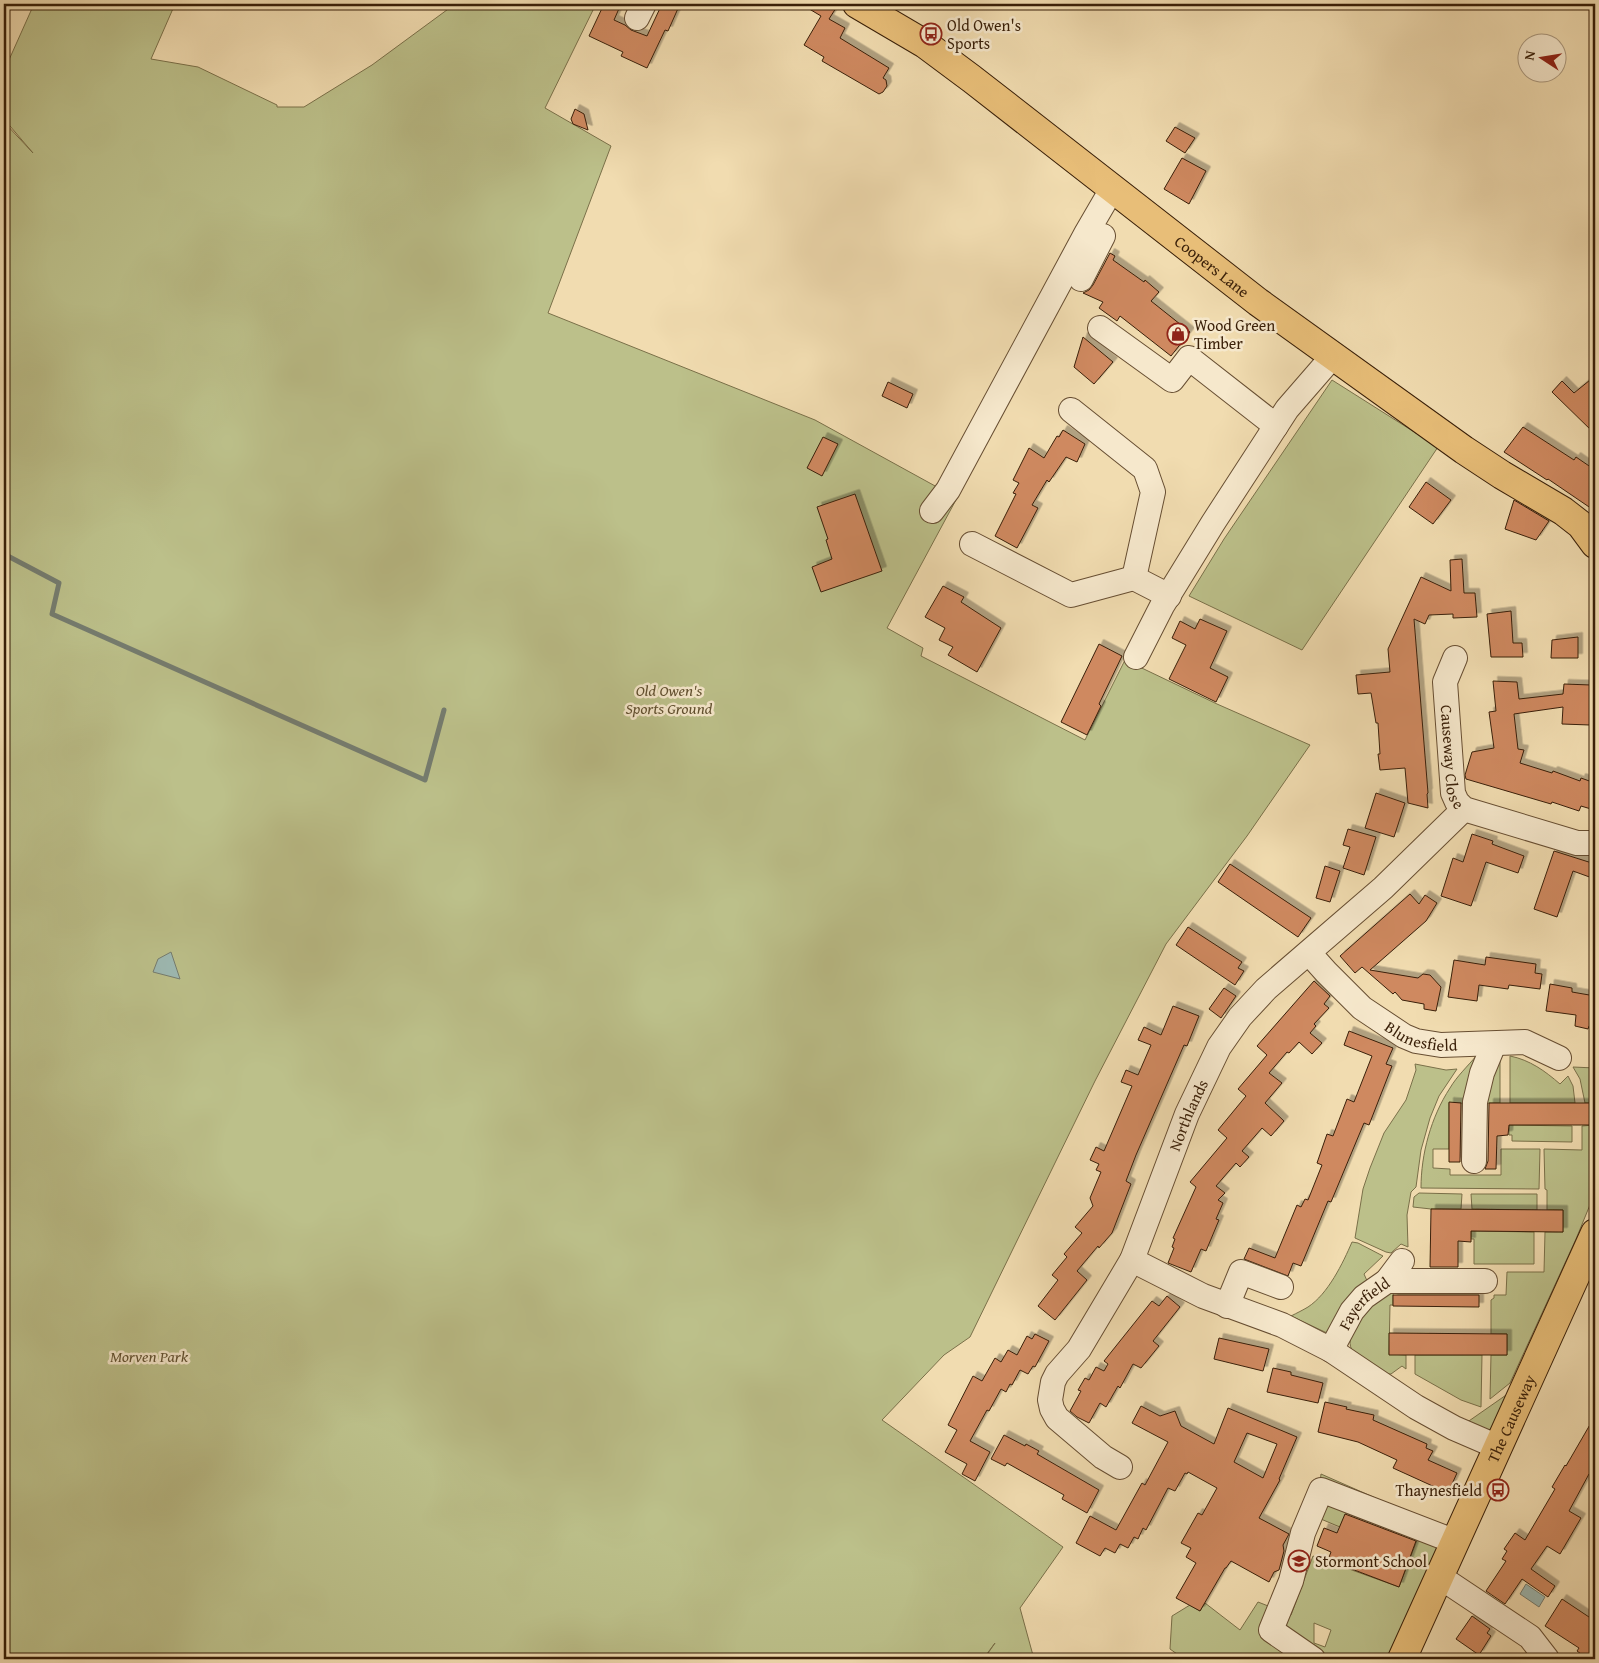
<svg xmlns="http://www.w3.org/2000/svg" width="1599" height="1663" viewBox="0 0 1599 1663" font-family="'Gentium Book Plus',serif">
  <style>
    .green { fill: #bcc08a; stroke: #7a7049; fill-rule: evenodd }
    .water { fill: #9dbab4; stroke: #757c6f }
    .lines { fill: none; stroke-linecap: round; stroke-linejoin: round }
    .stream { stroke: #757c6f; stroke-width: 5 }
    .building { fill: #cf8961; stroke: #391f08; fill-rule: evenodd; filter: url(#shadow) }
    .minor-casing { stroke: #674e32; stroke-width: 26 }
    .major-casing { stroke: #391f08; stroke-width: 30 }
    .minor { stroke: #f6e8cc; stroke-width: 24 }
    .major { stroke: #e8be78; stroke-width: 28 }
    .labels { text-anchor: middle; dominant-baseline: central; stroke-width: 5; stroke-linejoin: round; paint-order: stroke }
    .poi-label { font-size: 16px; fill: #391f08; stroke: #f6e8cc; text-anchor: start }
    .street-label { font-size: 16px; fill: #391f08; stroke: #f6e8cc }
    .park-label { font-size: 16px; font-style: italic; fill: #604f2f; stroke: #f6e8cc }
  </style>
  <defs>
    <filter id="shadow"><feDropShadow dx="4.5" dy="-4.5" stdDeviation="0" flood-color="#0004"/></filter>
  </defs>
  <rect width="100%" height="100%" fill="#f1dcb0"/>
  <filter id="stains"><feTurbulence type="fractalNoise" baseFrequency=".004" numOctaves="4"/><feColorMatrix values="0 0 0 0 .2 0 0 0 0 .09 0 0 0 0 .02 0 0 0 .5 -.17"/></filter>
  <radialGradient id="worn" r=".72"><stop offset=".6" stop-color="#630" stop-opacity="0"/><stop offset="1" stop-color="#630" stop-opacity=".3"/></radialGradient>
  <!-- green -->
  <path class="green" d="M34,4H175L151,59L198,67L277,105V107H304L372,65L455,4H596L545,108L611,146L548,313L815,420L957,498L887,628L923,648L921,656L1085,740L1125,660L1217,704L1310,745L1247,836L1166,944L1095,1081L970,1337L944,1355L882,1420L1063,1547L1020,1608L1034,1659H984L995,1643L983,1659H10L4,1655V122L33,153L4,119V71Z
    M1332,380L1438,447L1302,650L1189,596L1224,539Z
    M1477,1055L1464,1103H1449V1149H1433V1168L1450,1169V1175H1501V1149H1540L1539,1189L1421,1188C1421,1154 1431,1117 1450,1088C1457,1076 1468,1066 1477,1055Z
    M1500,1055V1103H1484Z
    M1510,1056C1530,1060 1545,1071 1560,1084L1568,1076L1573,1086L1575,1103H1510Z
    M1415,1064L1446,1070L1457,1069L1439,1096L1430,1118L1421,1150L1416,1187L1411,1192L1407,1215L1408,1247L1401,1244L1391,1253L1386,1252L1355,1238L1363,1189L1370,1168L1384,1133L1406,1100L1416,1070Z
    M1573,1067L1595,1068V1103H1585L1580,1079Z
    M1509,1125L1572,1126V1142L1512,1141V1135H1509Z
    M1595,1125V1190L1594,1195L1576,1239L1510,1383L1490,1399L1491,1355H1507V1334H1491V1300L1494,1298V1295H1506L1507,1272H1544L1545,1232H1563V1210H1547V1190L1545,1189L1544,1149L1582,1150V1126Z
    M1419,1193L1462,1194L1461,1209H1431L1413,1207L1414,1197Z
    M1471,1194H1537V1210L1472,1209Z
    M1471,1231L1534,1232V1264H1474V1239H1471Z
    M1352,1242L1358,1243L1383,1256L1364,1274L1368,1283L1327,1333L1291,1316C1297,1313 1303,1310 1308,1307C1328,1294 1343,1263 1352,1242Z
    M1393,1291V1305H1390L1389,1354L1406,1355V1369L1402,1366L1391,1374H1385C1375,1367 1361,1360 1353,1351C1343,1340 1361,1314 1370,1307C1377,1301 1386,1296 1393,1291Z
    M1415,1355H1482L1481,1407L1461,1400L1415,1374Z
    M1509,1393L1492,1429L1485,1431L1466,1423Z
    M1321,1474L1448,1530L1389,1659H1184L1170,1649L1172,1616L1190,1605L1200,1611L1205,1603L1240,1630L1258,1602L1291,1615L1313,1556L1399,1587L1417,1540L1346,1513L1340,1527L1316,1517ZM1314,1623L1331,1630L1325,1647L1314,1643Z"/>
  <!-- water -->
  <path class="water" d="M171,952L180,979L153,972L158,959Z
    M1526,1584L1545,1597L1539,1607L1520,1594Z"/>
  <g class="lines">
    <!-- stream -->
    <path class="stream" d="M4,554L59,583L52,614L425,780L444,710"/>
  </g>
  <!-- building -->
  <path class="building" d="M604,4H621L614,20L625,25L631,30L647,36L662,4H680L668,31L665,30L647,68L621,56L623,52L589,36Z
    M801,4H828L836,8L829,19L845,28L840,38L889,68L883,78L886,80L887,86L883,92L879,94L822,61L824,57L804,45L821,16Z
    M575,109L584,114L588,130L573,124L571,119Z
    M1175,127L1195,138L1185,153L1166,141Z
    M1182,158L1206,171L1189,204L1164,189Z
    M1110,253L1115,256L1113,260L1144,282L1145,280L1159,292L1151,301L1190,332L1171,356L1120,316L1117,321L1099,308L1103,302L1083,293L1089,290L1093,285Z
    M1083,337L1113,362L1094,384L1074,367Z
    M1595,376V434L1552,392L1562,381L1574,393Z
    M888,382L913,394L907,408L882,396Z
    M1523,427L1574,460L1576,457L1595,470V511L1548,479L1547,480L1504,452Z
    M1063,430L1085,444L1077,462L1066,457L1049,482L1047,480L1032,505L1038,508L1017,548L995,536L1016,494L1013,493L1019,483L1013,480L1029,448L1044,458L1057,436L1059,437Z
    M823,437L838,444L822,476L807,468Z
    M1426,482L1451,500L1433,524L1409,507Z
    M855,494L882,571L821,592L812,567L832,559L826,540L828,539L817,507Z
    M1514,500L1549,521L1536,540L1505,529Z
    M1462,559L1464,593H1475L1477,617L1453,618V614L1429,615L1425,624L1414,619L1428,793L1427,794L1428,808L1408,803L1405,768L1380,770L1378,754H1380L1378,723H1376L1371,693L1358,694L1356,675L1390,672L1388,649L1421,577L1451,591L1450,560Z
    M943,586L964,597L961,602L1001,628L977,672L948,655L953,647L939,640L945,628L925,617Z
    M1511,611L1513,643H1522L1523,657H1491L1487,614Z
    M1200,619L1227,631L1210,668L1228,677L1216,702L1169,679L1186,645L1172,638L1180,621L1195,629Z
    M1578,637V658H1551L1552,640Z
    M1099,644L1122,656L1099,704L1101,706L1087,735L1061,722Z
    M1493,681L1517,682L1519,699L1563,694L1564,684L1591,685L1590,703L1595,704V722H1590V725L1562,724L1563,707L1514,714L1518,749L1524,750L1520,763L1552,773L1553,771L1580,781L1581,778L1595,783V796L1591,809L1581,806L1579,811L1552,802L1551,804L1466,779L1465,775L1472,752L1494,748L1489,712L1496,711Z
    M1376,793L1405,803L1394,837L1365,828Z
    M1348,829L1376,837L1364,875L1343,868L1350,847L1343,845Z
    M1472,834L1493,841L1492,844L1524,856L1518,873L1486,862L1471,906L1441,896L1453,858L1463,862Z
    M1554,851L1595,864V879L1573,871L1557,917L1534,909Z
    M1230,864L1311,918L1298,937L1218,882Z
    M1325,866L1340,871L1330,902L1316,898Z
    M1410,894L1419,904L1425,895L1437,903L1426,921L1370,970L1418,978L1423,974L1430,975L1441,987L1436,1011L1424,1009V1004L1402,1000L1395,992L1393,994L1362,967L1355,973L1340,956Z
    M1188,927L1242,962L1238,968L1244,971L1235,985L1176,945Z
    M1486,957L1536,964L1535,973L1542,974L1540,989L1509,985L1508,989L1479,985L1477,1001L1448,997L1454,960L1485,965Z
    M1314,981L1330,996L1324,1004L1329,1008L1314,1024L1316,1026L1310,1033L1322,1043L1312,1054L1299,1042L1289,1053L1287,1052L1269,1073L1282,1083L1265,1103L1284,1121L1271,1136L1262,1128L1242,1151L1249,1157L1240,1167L1236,1163L1216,1186L1225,1193L1218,1200L1223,1203L1216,1219L1219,1220L1206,1251L1201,1249L1191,1272L1168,1263L1174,1248L1172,1247L1175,1239L1173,1238L1196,1187L1190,1182L1227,1138L1218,1130L1246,1096L1238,1089L1267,1055L1257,1046Z
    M1550,984L1572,988V992L1595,996V1027L1589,1026L1588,1029L1575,1026L1576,1015L1546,1011Z
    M1224,988L1236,996L1221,1018L1209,1009Z
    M1173,1006L1199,1016L1187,1046L1184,1045L1136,1155L1126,1181L1131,1184L1112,1233L1099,1248L1098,1246L1077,1271L1087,1280L1055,1320L1038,1306L1058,1280L1052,1275L1067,1257L1064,1254L1082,1233L1075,1227L1093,1206L1090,1198L1101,1172L1096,1170L1099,1164L1090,1160L1096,1147L1104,1151L1132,1086L1121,1082L1126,1070L1138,1075L1151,1045L1138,1040L1144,1027L1161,1035Z
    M1349,1031L1393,1048L1386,1064L1392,1066L1369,1125L1364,1123L1331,1202L1328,1201L1301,1266L1293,1263L1288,1276L1244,1259L1249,1248L1275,1258L1297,1205L1301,1207L1305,1199L1308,1200L1322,1165L1317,1163L1327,1134L1333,1136L1347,1099L1354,1102L1372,1056L1344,1045Z
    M1449,1102L1461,1103L1460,1162H1449Z
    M1489,1103H1595V1125H1509L1508,1135L1497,1136L1496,1169H1485L1488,1161Z
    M1431,1209L1563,1210V1232L1471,1231V1242L1458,1241V1267H1430Z
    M1393,1295H1479V1307L1393,1306Z
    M1167,1296L1180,1307L1153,1341L1159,1346L1141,1368L1133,1364L1120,1388L1118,1386L1106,1407L1100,1403L1089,1423L1077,1417L1070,1411L1081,1391L1078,1390L1085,1378L1089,1380L1096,1367L1104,1371L1108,1364L1104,1361L1152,1301L1159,1306Z
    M1389,1333L1507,1334V1355H1389Z
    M1035,1334L1049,1341L1035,1367L1033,1366L1028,1374L1020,1370L1012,1385L1010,1384L1006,1392L1001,1389L989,1411L987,1410L970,1441L990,1452L975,1481L962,1474L967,1464L945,1452L957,1430L948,1425L973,1376L982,1381L995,1358L1001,1362L1008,1350L1017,1355L1027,1336L1032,1339Z
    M1219,1338L1269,1349L1263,1371L1214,1359Z
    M1273,1368L1291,1372V1375L1323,1383L1318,1403L1267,1392Z
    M1325,1402L1347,1407L1346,1409L1374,1415L1373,1420L1427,1444L1426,1448L1433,1451L1428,1460L1457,1473L1448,1493L1393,1468L1397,1460L1358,1442L1318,1432Z
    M1141,1406L1160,1416L1175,1411L1181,1426L1214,1444L1228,1408L1297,1437L1279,1479L1280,1480L1259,1518L1289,1534L1283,1545L1284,1551L1279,1570L1274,1572L1269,1582L1231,1561L1226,1568H1225L1200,1611L1176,1598L1196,1563L1186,1557L1191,1548L1181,1543L1198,1513L1202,1515L1217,1488L1188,1472L1187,1474L1185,1473L1175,1491L1168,1488L1146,1530L1143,1528L1138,1539L1134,1537L1128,1548L1120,1544L1115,1553L1105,1548L1100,1556L1076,1543L1090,1516L1116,1530L1142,1483L1145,1485L1168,1442L1132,1423ZM1247,1433L1277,1444L1263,1478L1234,1462Z
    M1595,1416V1478L1589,1474L1569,1511L1581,1518L1560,1554L1547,1546L1531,1569L1555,1586L1548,1597L1522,1579L1505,1604L1486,1591L1506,1561L1502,1559L1507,1551L1504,1549L1515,1533L1525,1540L1555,1489L1552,1487L1565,1465L1566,1466Z
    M1004,1435L1025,1446L1026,1444L1039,1451L1037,1454L1099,1490L1087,1513L1062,1499L1064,1495L1007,1463L1005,1466L991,1459Z
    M1345,1514L1416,1541L1399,1587L1328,1560L1331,1552L1317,1546L1324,1528L1337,1533Z
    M1562,1599L1595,1621V1649L1588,1659L1577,1651L1579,1648L1545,1626Z
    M1472,1616L1490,1629L1487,1633L1491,1636L1479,1655L1456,1639Z"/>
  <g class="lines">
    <!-- minor casing -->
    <g class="minor-casing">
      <g id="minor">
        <path d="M637,18L644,4"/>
        <path d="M1081,279L1103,236"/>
        <path d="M1100,328L1172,380L1189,358L1276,426"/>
        <path d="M1071,410L1145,469L1153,492L1134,578L1169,596"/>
        <path d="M932,511L948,490L1087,232L1112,189"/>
        <path d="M972,544L1071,595L1134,578"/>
        <path d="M1136,657L1162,606L1213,523L1287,409L1333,356"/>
        <path id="s1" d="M1455,658L1445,682L1453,793L1457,802L1464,809L1577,843H1595"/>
        <path id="s2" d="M1309,953L1326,972L1362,1008L1404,1036L1416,1041L1441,1045L1525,1042L1559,1058"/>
        <path d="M1474,1161L1475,1102L1482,1073L1494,1044"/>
        <path d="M1132,1260L1203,1296L1282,1325L1331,1350L1416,1407L1454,1428L1498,1447"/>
        <path d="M1387,1281H1485"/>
        <path d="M1227,1306L1241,1272L1281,1287"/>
        <path id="s3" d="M1331,1350L1352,1311L1364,1297L1387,1281L1402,1261"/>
        <path id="s4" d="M1120,1467L1103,1457L1057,1418L1052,1409L1050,1400L1053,1382L1057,1374L1079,1349L1132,1260L1187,1114L1219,1047L1240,1017L1266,989L1383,888L1464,809"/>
        <path d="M1440,1577L1530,1637L1547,1659"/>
        <path d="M1313,1659L1271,1630L1291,1581L1303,1533L1321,1490L1456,1542"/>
      </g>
    </g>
    <!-- major casing -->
    <g class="major-casing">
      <g id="major">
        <path id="s5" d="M857,4L925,44L972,79L1258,302L1464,450L1502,475L1563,511L1581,525L1595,544"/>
        <path id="s6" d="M1402,1659L1595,1233"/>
      </g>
    </g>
    <!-- minor -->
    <use href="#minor" class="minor"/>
    <!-- major -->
    <use href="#major" class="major"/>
  </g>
  <!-- icons -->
  <defs>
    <g id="bus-ring" transform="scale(1.125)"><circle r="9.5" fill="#f6e8cc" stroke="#8f2418" stroke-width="1.5"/><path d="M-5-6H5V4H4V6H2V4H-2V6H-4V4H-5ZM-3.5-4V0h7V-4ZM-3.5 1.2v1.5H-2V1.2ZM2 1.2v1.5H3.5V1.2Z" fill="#8f2418"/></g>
    <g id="shop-ring" transform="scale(1.125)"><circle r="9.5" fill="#f6e8cc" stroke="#8f2418" stroke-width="1.5"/><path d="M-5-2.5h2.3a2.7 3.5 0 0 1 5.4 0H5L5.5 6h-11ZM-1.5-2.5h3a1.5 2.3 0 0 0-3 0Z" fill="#8f2418"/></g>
    <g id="school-ring" transform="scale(1.125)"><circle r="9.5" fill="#f6e8cc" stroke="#8f2418" stroke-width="1.5"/><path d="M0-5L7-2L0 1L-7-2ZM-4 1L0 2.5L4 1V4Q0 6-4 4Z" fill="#8f2418"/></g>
  </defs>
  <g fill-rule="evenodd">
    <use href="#bus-ring" x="931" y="34"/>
    <use href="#shop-ring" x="1178" y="334"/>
    <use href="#bus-ring" x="1498" y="1490"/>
    <use href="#school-ring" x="1299" y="1561"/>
  </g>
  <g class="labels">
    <!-- poi labels -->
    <g class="poi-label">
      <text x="947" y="25">Old Owen's<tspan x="947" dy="18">Sports</tspan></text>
      <text x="1194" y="325">Wood Green<tspan x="1194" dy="18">Timber</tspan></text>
      <text x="1482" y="1490" text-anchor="end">Thaynesfield</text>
      <text x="1315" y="1561">Stormont School</text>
    </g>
    <!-- street labels -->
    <g class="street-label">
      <text stroke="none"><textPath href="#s5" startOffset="442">Coopers Lane</textPath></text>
      <text stroke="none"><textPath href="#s1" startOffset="101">Causeway Close</textPath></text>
      <text stroke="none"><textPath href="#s2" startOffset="144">Blunesfield</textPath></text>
      <text stroke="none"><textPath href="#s4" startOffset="419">Northlands</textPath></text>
      <text stroke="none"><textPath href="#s3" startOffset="58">Fayerfield</textPath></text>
      <text stroke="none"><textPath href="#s6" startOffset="264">The Causeway</textPath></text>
    </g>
    <!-- park labels -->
    <g class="park-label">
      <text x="669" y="690">Old Owen's<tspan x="669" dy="18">Sports Ground</tspan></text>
      <text x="149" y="1356">Morven Park</text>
    </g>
  </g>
  <!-- margin -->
  <rect width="1599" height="1663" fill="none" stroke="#f1dcb0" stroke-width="20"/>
  <rect x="5" y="5" width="1589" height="1653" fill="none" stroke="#391f08" stroke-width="2.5"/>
  <rect x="10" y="10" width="1579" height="1643" fill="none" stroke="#391f08"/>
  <!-- north arrow -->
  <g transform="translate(1542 58) rotate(282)"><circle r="24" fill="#f6e8cc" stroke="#aa987e"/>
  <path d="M0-4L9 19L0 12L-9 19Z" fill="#8f2418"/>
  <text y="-8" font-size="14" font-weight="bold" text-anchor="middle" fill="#391f08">N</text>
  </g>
  <rect width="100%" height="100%" filter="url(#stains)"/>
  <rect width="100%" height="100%" fill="url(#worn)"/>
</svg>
